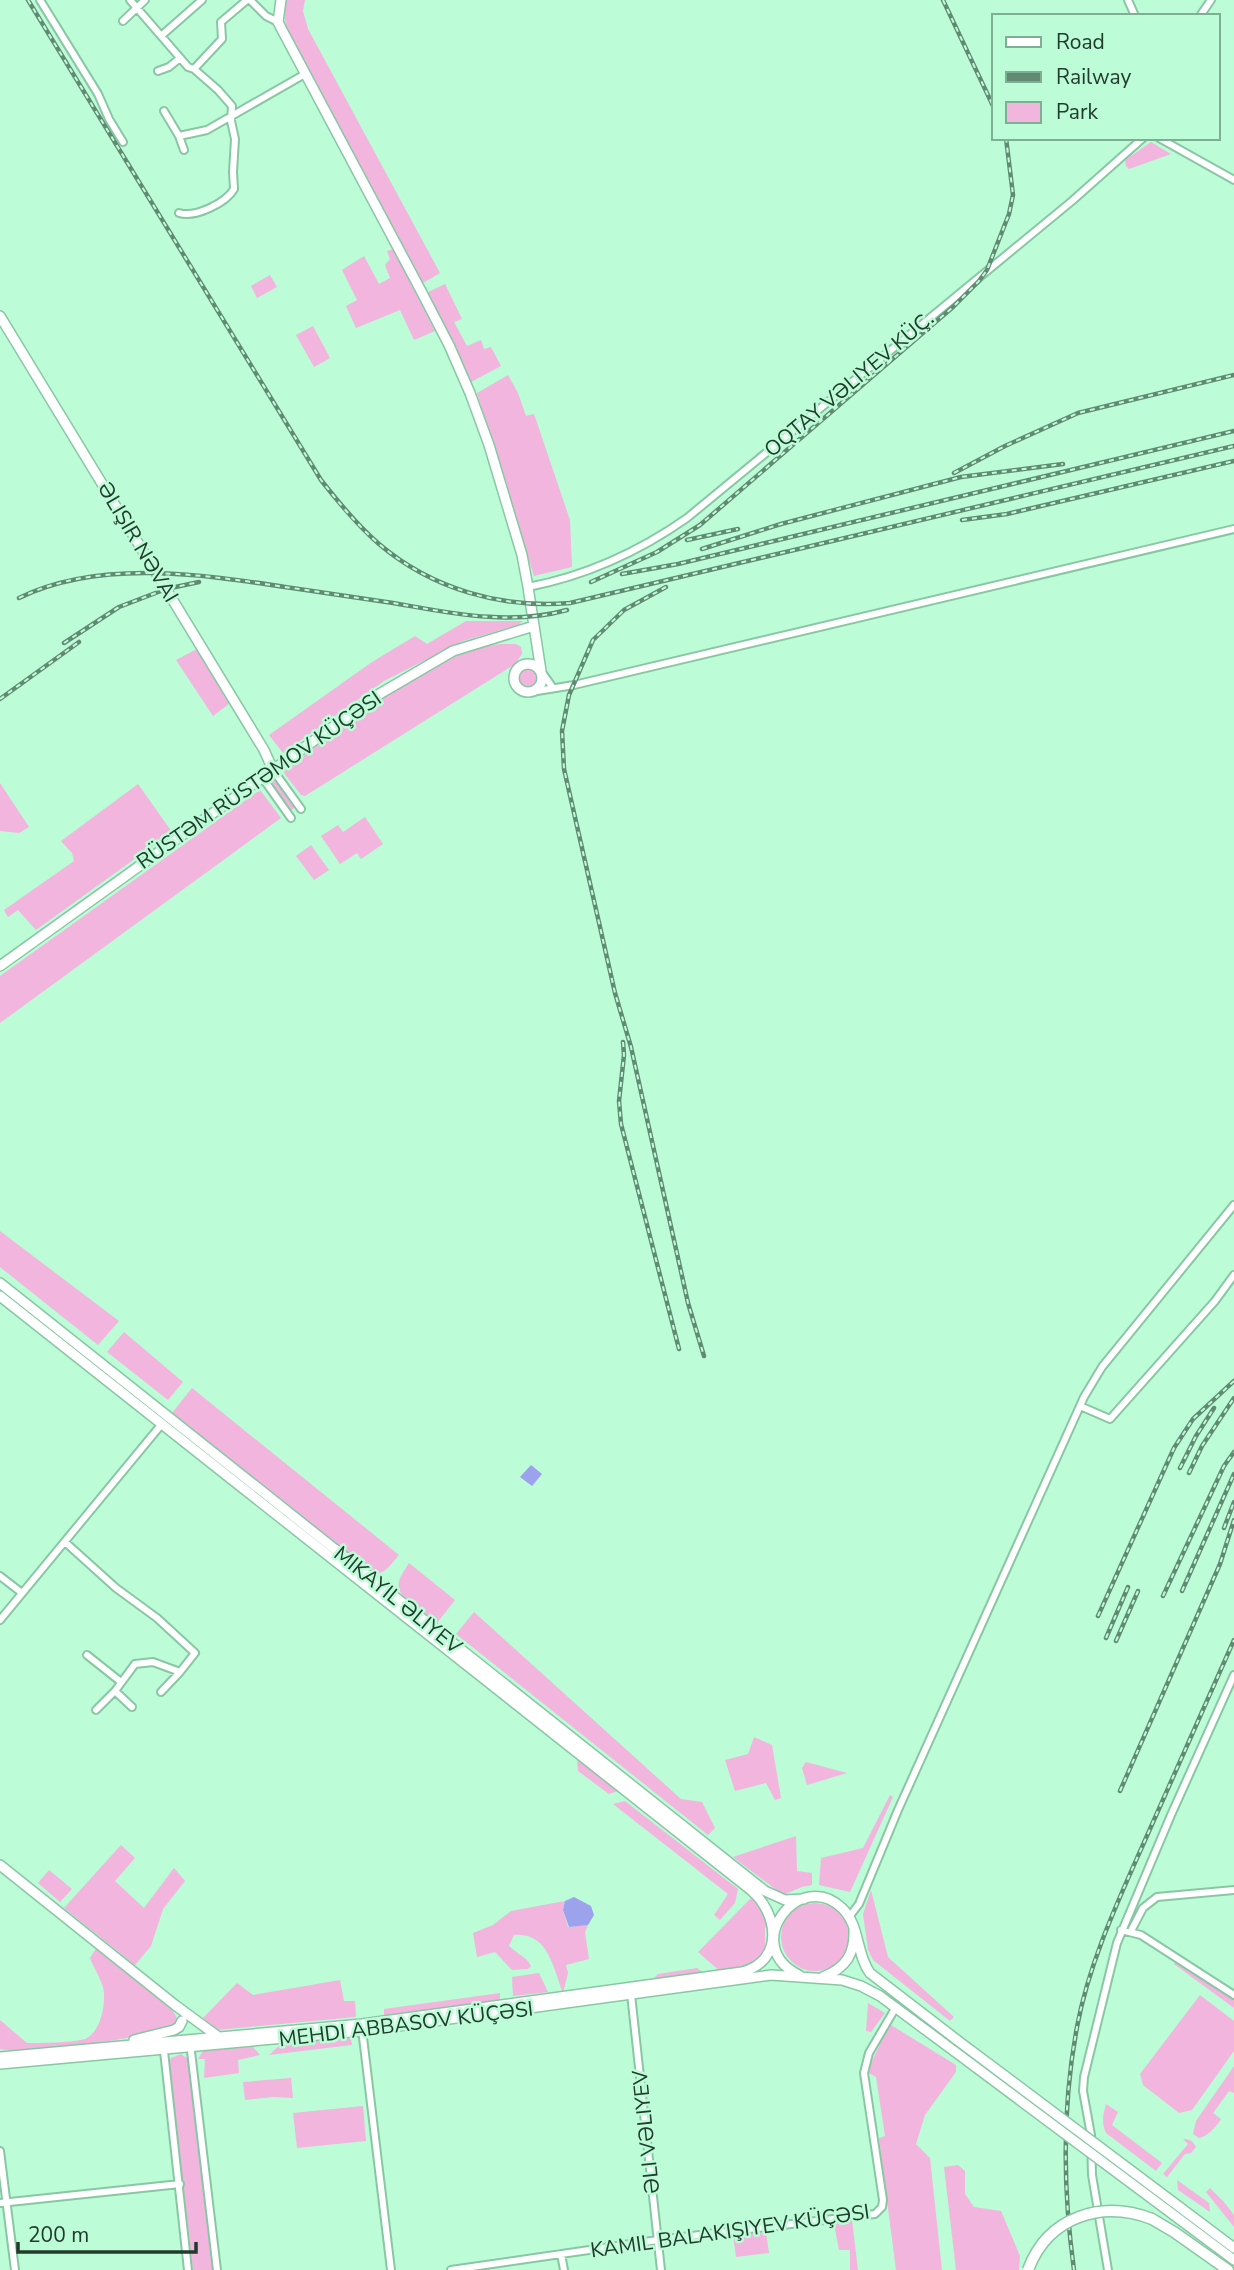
<svg xmlns="http://www.w3.org/2000/svg" width="1234" height="2270" viewBox="0 0 1234 2270" font-family="'Nunito Sans',sans-serif">
  <style>
    .green { fill: #f2b5de }
    .water { fill: #9ca3ec }
    .lines { fill: none; stroke-linecap: round; stroke-linejoin: round }
    .street-casing { stroke: #89c7a4; stroke-width: 10 }
    .secondary-casing { stroke: #89c7a4; stroke-width: 12 }
    .primary-casing { stroke: #89c7a4; stroke-width: 13 }
    .street { stroke: #fff; stroke-width: 6 }
    .secondary { stroke: #fff; stroke-width: 9 }
    .primary { stroke: #fff; stroke-width: 10 }
    .rail-casing { stroke: #608a72; stroke-width: 4.5 }
    .rail { stroke: #bcfcd7; stroke-width: 2; stroke-dasharray: 5; stroke-linecap: butt }
    .secondary-bridge-casing { stroke: #89c7a4; stroke-width: 12; stroke-linecap: butt }
    .primary-bridge-casing { stroke: #89c7a4; stroke-width: 13; stroke-linecap: butt }
    .secondary-bridge { stroke: #fff; stroke-width: 9 }
    .primary-bridge { stroke: #fff; stroke-width: 10 }
    .labels { text-anchor: middle; dominant-baseline: central; stroke-width: 5; stroke-linejoin: round; paint-order: stroke }
    .street-label { font-size: 21px; fill: #213b2d; stroke: #bcfcd7 }
  </style>
  <rect width="100%" height="100%" fill="#bcfcd7"/>
  <!-- green -->
  <path class="green" d="M286,0H305L303,11L308,29L440,273L423,283L286,27L284,10Z
    M1151,142L1171,154L1129,169L1126,166L1125,160Z
    M393,249L435,331L414,340L400,310L356,328L346,306L357,300L342,270L364,256L379,284L390,278L385,265L390,259L387,251Z
    M270,275L277,287L257,298L251,286Z
    M445,284L462,319L454,322L467,346L481,340L484,349L491,347L501,366L471,382L428,292Z
    M313,326L330,358L314,367L296,335Z
    M508,375L518,393L526,416L534,414L570,520L572,567L534,576L477,393Z
    M466,621H523L518,625L463,641L384,681L283,753L269,735L372,662L415,636L427,644Z
    M501,644H516L521,647L522,654L515,664L305,796L301,795L284,773L285,770C339,730 393,684 454,655C469,649 486,646 501,644Z
    M197,649L230,703L213,716L176,660Z
    M519 678a9 9 0 1 1 18 0a9 9 0 1 1-18 0Z
    M275,779L295,807L289,812L269,784Z
    M0,783L29,827L19,833L0,831Z
    M138,784L172,832L36,930L18,910L8,917L4,910L74,861L72,853L61,841Z
    M260,790L281,818L0,1023V976Z
    M365,817L383,844L361,859L357,853L340,864L321,836L338,825L343,832Z
    M311,845L329,870L314,880L296,856Z
    M0,1231L119,1321L98,1345L0,1267Z
    M124,1332L183,1382L168,1400L107,1352Z
    M192,1388L399,1555C390,1565 383,1579 369,1570L172,1413Z
    M409,1563L455,1600L437,1623L402,1595C394,1582 402,1575 409,1563Z
    M474,1612L681,1799L702,1802L715,1828L708,1835L456,1634Z
    M754,1737L772,1745L781,1798L775,1800L766,1783L735,1791L725,1760L748,1754Z
    M577,1759L618,1791L609,1794L578,1771Z
    M806,1762L847,1773L807,1785L802,1768Z
    M890,1795L893,1797L850,1892L819,1885L821,1858L863,1848Z
    M625,1801L738,1889L735,1903L720,1920L714,1915L728,1894L613,1804Z
    M796,1836L797,1871L812,1873V1885L802,1887L783,1895L733,1857Z
    M121,1845L135,1858L115,1881L144,1908L174,1868L185,1881L163,1909L151,1946L135,1965L64,1908Z
    M49,1870L72,1889L60,1902L38,1883Z
    M871,1890L888,1957L954,2017L950,2021L873,1960L868,1950L863,1914Z
    M751,1898L758,1902L770,1918L765,1928V1952L750,1967L722,1973L698,1952Z
    M565,1901L563,1910L568,1927L588,1925L585,1932L589,1959L566,1965L568,1973L563,1993C553,1967 548,1932 514,1935L509,1946C517,1954 526,1956 531,1966L528,1969L512,1970L495,1952L477,1957L473,1933L493,1925L511,1911Z
    M781 1937a34 34 0 1 1 68 0a34 34 0 1 1-68 0Z
    M97,1947L173,2011L177,2018L176,2024C158,2038 23,2054 0,2049V2020L27,2043C40,2043 77,2043 87,2038C100,2031 105,2007 104,1994C104,1983 94,1969 90,1958Z
    M1175,1962L1234,1998V2008L1174,1964Z
    M697,1968L705,1974L650,1982L658,1974Z
    M539,1973L548,1992L513,1996L512,1977Z
    M340,1980L344,2001H355L356,2017L217,2030L203,2018L237,1983L253,1995Z
    M500,1993V2001L384,2016V2009Z
    M1200,1995L1234,2021V2051L1192,2110L1179,2113L1143,2085L1140,2074Z
    M868,2003L885,2013L871,2032L866,2031Z
    M891,2025L956,2065V2072L925,2115L916,2144L930,2158L942,2270H896L879,2138L885,2136L876,2077L867,2072L888,2027Z
    M351,2037L352,2045L269,2055L281,2044Z
    M253,2047L260,2055L238,2060L239,2073L204,2078L205,2059H198L203,2051Z
    M181,2054L188,2059L189,2063L213,2270H193L169,2063L171,2058Z
    M1234,2066V2093L1229,2091L1213,2113L1221,2119C1217,2126 1207,2137 1199,2138L1193,2134L1196,2121Z
    M291,2078L293,2098L274,2097L245,2100L243,2082Z
    M1106,2104L1118,2112L1112,2125L1162,2163L1156,2171L1106,2133C1101,2122 1103,2115 1106,2104Z
    M363,2106L366,2141L297,2148L293,2113Z
    M1183,2139C1190,2139 1193,2141 1196,2147L1191,2153L1185,2154L1167,2177L1163,2174L1188,2144Z
    M958,2165L965,2171V2194L974,2207L1001,2211L1020,2256L1019,2270H956L944,2167Z
    M1177,2180L1209,2203L1210,2212L1178,2190Z
    M1210,2188L1224,2202L1234,2215V2227L1206,2192Z
    M852,2220L858,2270H850V2250H839L834,2224Z
    M766,2232L769,2253L736,2257L733,2236Z"/>
  <!-- water -->
  <path class="water" d="M531,1465L542,1474L532,1486L520,1477Z
    M574,1897L591,1906L594,1915L588,1925L569,1927L563,1910L565,1901Z"/>
  <g class="lines">
    <!-- street casing -->
    <g class="street-casing">
      <path id="street" d="M40,0L98,94L109,119L123,142
        M130,0L188,67L194,69L218,90L232,106L231,121L235,139L233,172L234,189C226,203 195,218 179,213
        M250,0L266,16L278,22
        M1128,0L1135,16
        M1200,16L1211,0
        M123,21L145,0
        M161,36L202,0
        M194,69L222,39L221,22L247,0
        M158,71L169,67L180,58
        M164,111L179,136L184,150
        M179,136L207,130L305,74
        M1159,138L1234,180
        M528,587C585,576 640,551 687,518L1072,201L1143,138
        M541,671L553,688
        M531,692L574,685L1234,529
        M273,770L301,809
        M262,777L291,818
        M1080,1406L1110,1419L1215,1301L1234,1275
        M65,1542L116,1588L157,1618L195,1653L180,1672L153,1662L135,1664L115,1691L96,1710
        M0,1576L22,1593
        M0,1620L161,1425
        M87,1655L121,1682
        M115,1691L132,1707
        M161,1692L180,1672
        M849,1917L859,1904L898,1810L1084,1397L1102,1367L1234,1205
        M1121,1930L1141,1935L1234,1995
        M1131,1931L1143,1908L1157,1897L1234,1890
        M631,1994L661,2270
        M362,2029L391,2270
        M190,2043L217,2270
        M164,2051L188,2270
        M0,2151L15,2270
        M0,2203L180,2184
        M561,2254L564,2270
        M451,2270L658,2240L875,2214L882,2207L883,2200L864,2073L869,2053L896,2007
        M1108,2270L1092,2175L1091,2135L1083,2091L1084,2077L1117,1943L1171,1815L1234,1675"/>
    </g>
    <!-- secondary casing -->
    <g class="secondary-casing">
      <path id="secondary" d="M281,0L278,22L281,28L420,289L449,345L470,393L489,445L522,555L528,587L541,671
        M0,316L264,750L273,770
        M514 678a14 14 0 1 1 28 0a14 14 0 1 1-28 0Z
        M0,966L376,696L453,651L534,626
        M0,1283L765,1891L785,1900L804,1899
        M0,1296L751,1890C779,1914 784,1961 742,1972L362,2024L0,2057
        M0,1865L175,2005L220,2038
        M799,1975C739,1946 799,1867 842,1908C860,1925 856,1954 870,1973L957,2040
        M823,1977C846,1968 855,1954 854,1929
        M134,2040L174,2030L179,2027L182,2021
        M0,2064L362,2031L771,1975L842,1980L861,1986L880,1996L954,2051
        M1157,2190L1234,2248
        M1151,2198L1234,2260"/>
    </g>
    <!-- primary casing -->
    <g class="primary-casing">
      <path id="primary" d="M1152,2219L1174,2232L1228,2270"/>
    </g>
    <!-- street -->
    <use href="#street" class="street"/>
    <!-- secondary -->
    <use href="#secondary" class="secondary"/>
    <!-- primary -->
    <use href="#primary" class="primary"/>
    <!-- rail casing -->
    <g class="rail-casing">
      <path id="rail" d="M28,0L321,480C339,503 357,525 379,544C432,589 502,609 570,603L1234,446
        M943,0L994,108
        M954,473L1005,446L1078,413L1234,375
        M962,520L1007,514L1234,461
        M687,540L738,529
        M702,549L781,524L961,477L1063,464
        M622,574L678,564L1234,431
        M591,582L657,552L700,525L953,307L979,281L987,270L1009,214L1013,195L1006,138
        M666,587L624,610L593,640L569,695L562,731L564,769L615,993L631,1047L688,1303L704,1356
        M19,598C101,558 206,575 292,588C326,593 359,598 393,603C451,613 509,626 567,610
        M64,643L119,607L166,589L199,582
        M0,699L79,642
        M623,1042L624,1055L619,1101L621,1124L679,1349
        M1180,1468L1196,1436L1214,1408
        M1189,1473L1202,1446L1234,1398
        M1224,1528L1234,1502
        M1182,1591L1234,1474
        M1163,1596L1224,1466L1234,1452
        M1098,1616L1174,1448L1193,1419L1234,1381
        M1106,1638L1128,1587
        M1116,1641L1138,1591
        M1120,1791L1220,1564L1234,1520
        M1074,2270C1063,2190 1062,2107 1077,2027C1089,1962 1119,1899 1146,1838C1175,1772 1205,1706 1234,1640"/>
    </g>
    <!-- rail -->
    <use href="#rail" class="rail"/>
    <!-- secondary-bridge casing -->
    <g class="secondary-bridge-casing">
      <path id="secondary-bridge" d="M957,2040L1157,2190
        M954,2051L1151,2198"/>
    </g>
    <!-- primary-bridge casing -->
    <g class="primary-bridge-casing">
      <path id="primary-bridge" d="M1028,2270C1048,2216 1102,2200 1152,2219"/>
    </g>
    <!-- secondary-bridge -->
    <use href="#secondary-bridge" class="secondary-bridge"/>
    <!-- primary-bridge -->
    <use href="#primary-bridge" class="primary-bridge"/>
  </g>
  <g class="labels">
    <!-- street labels -->
    <g class="street-label">
      <text transform="translate(849 384) rotate(-40)">OQTAY VƏLIYEV KÜÇ.</text>
      <text transform="translate(138 542) rotate(59)">ƏLIŞIR NƏVAI</text>
      <text transform="translate(259 780) rotate(-35)">RÜSTƏM RÜSTƏMOV KÜÇƏSI</text>
      <text transform="translate(398 1600) rotate(39)">MIKAYIL ƏLIYEV</text>
      <text transform="translate(406 2024) rotate(-7)">MEHDI ABBASOV KÜÇƏSI</text>
      <text transform="translate(646 2132) rotate(-96)">ƏLI VƏLIYEV</text>
      <text transform="translate(730 2231) rotate(-8)">KAMIL BALAKIŞIYEV KÜÇƏSI</text>
    </g>
  </g>
  <!-- legend -->
  <rect x="992" y="14" width="228" height="126" fill="#bcfcd7" stroke="#7eaf93" stroke-width="2"/>
  <rect x="1006" y="37" width="35" height="10" fill="#ffffff" stroke="#7eaf93" stroke-width="2"/>
  <text x="1056" y="49" font-size="21" fill="#213b2d">Road</text>
  <rect x="1006" y="72" width="35" height="10" fill="#608a72" stroke="#7eaf93" stroke-width="2"/>
  <text x="1056" y="84" font-size="21" fill="#213b2d">Railway</text>
  <rect x="1006" y="102" width="35" height="21" fill="#f2b5de" stroke="#7eaf93" stroke-width="2"/>
  <text x="1056" y="119" font-size="21" fill="#213b2d">Park</text>
  <!-- scale -->
  <path d="M18 2242v10h178v-10" fill="none" stroke="#213b2d" stroke-width="3.5"/>
  <text x="28" y="2242" font-size="21" fill="#213b2d" stroke="#bcfcd7" stroke-width="5" paint-order="stroke">200 m</text>
</svg>
